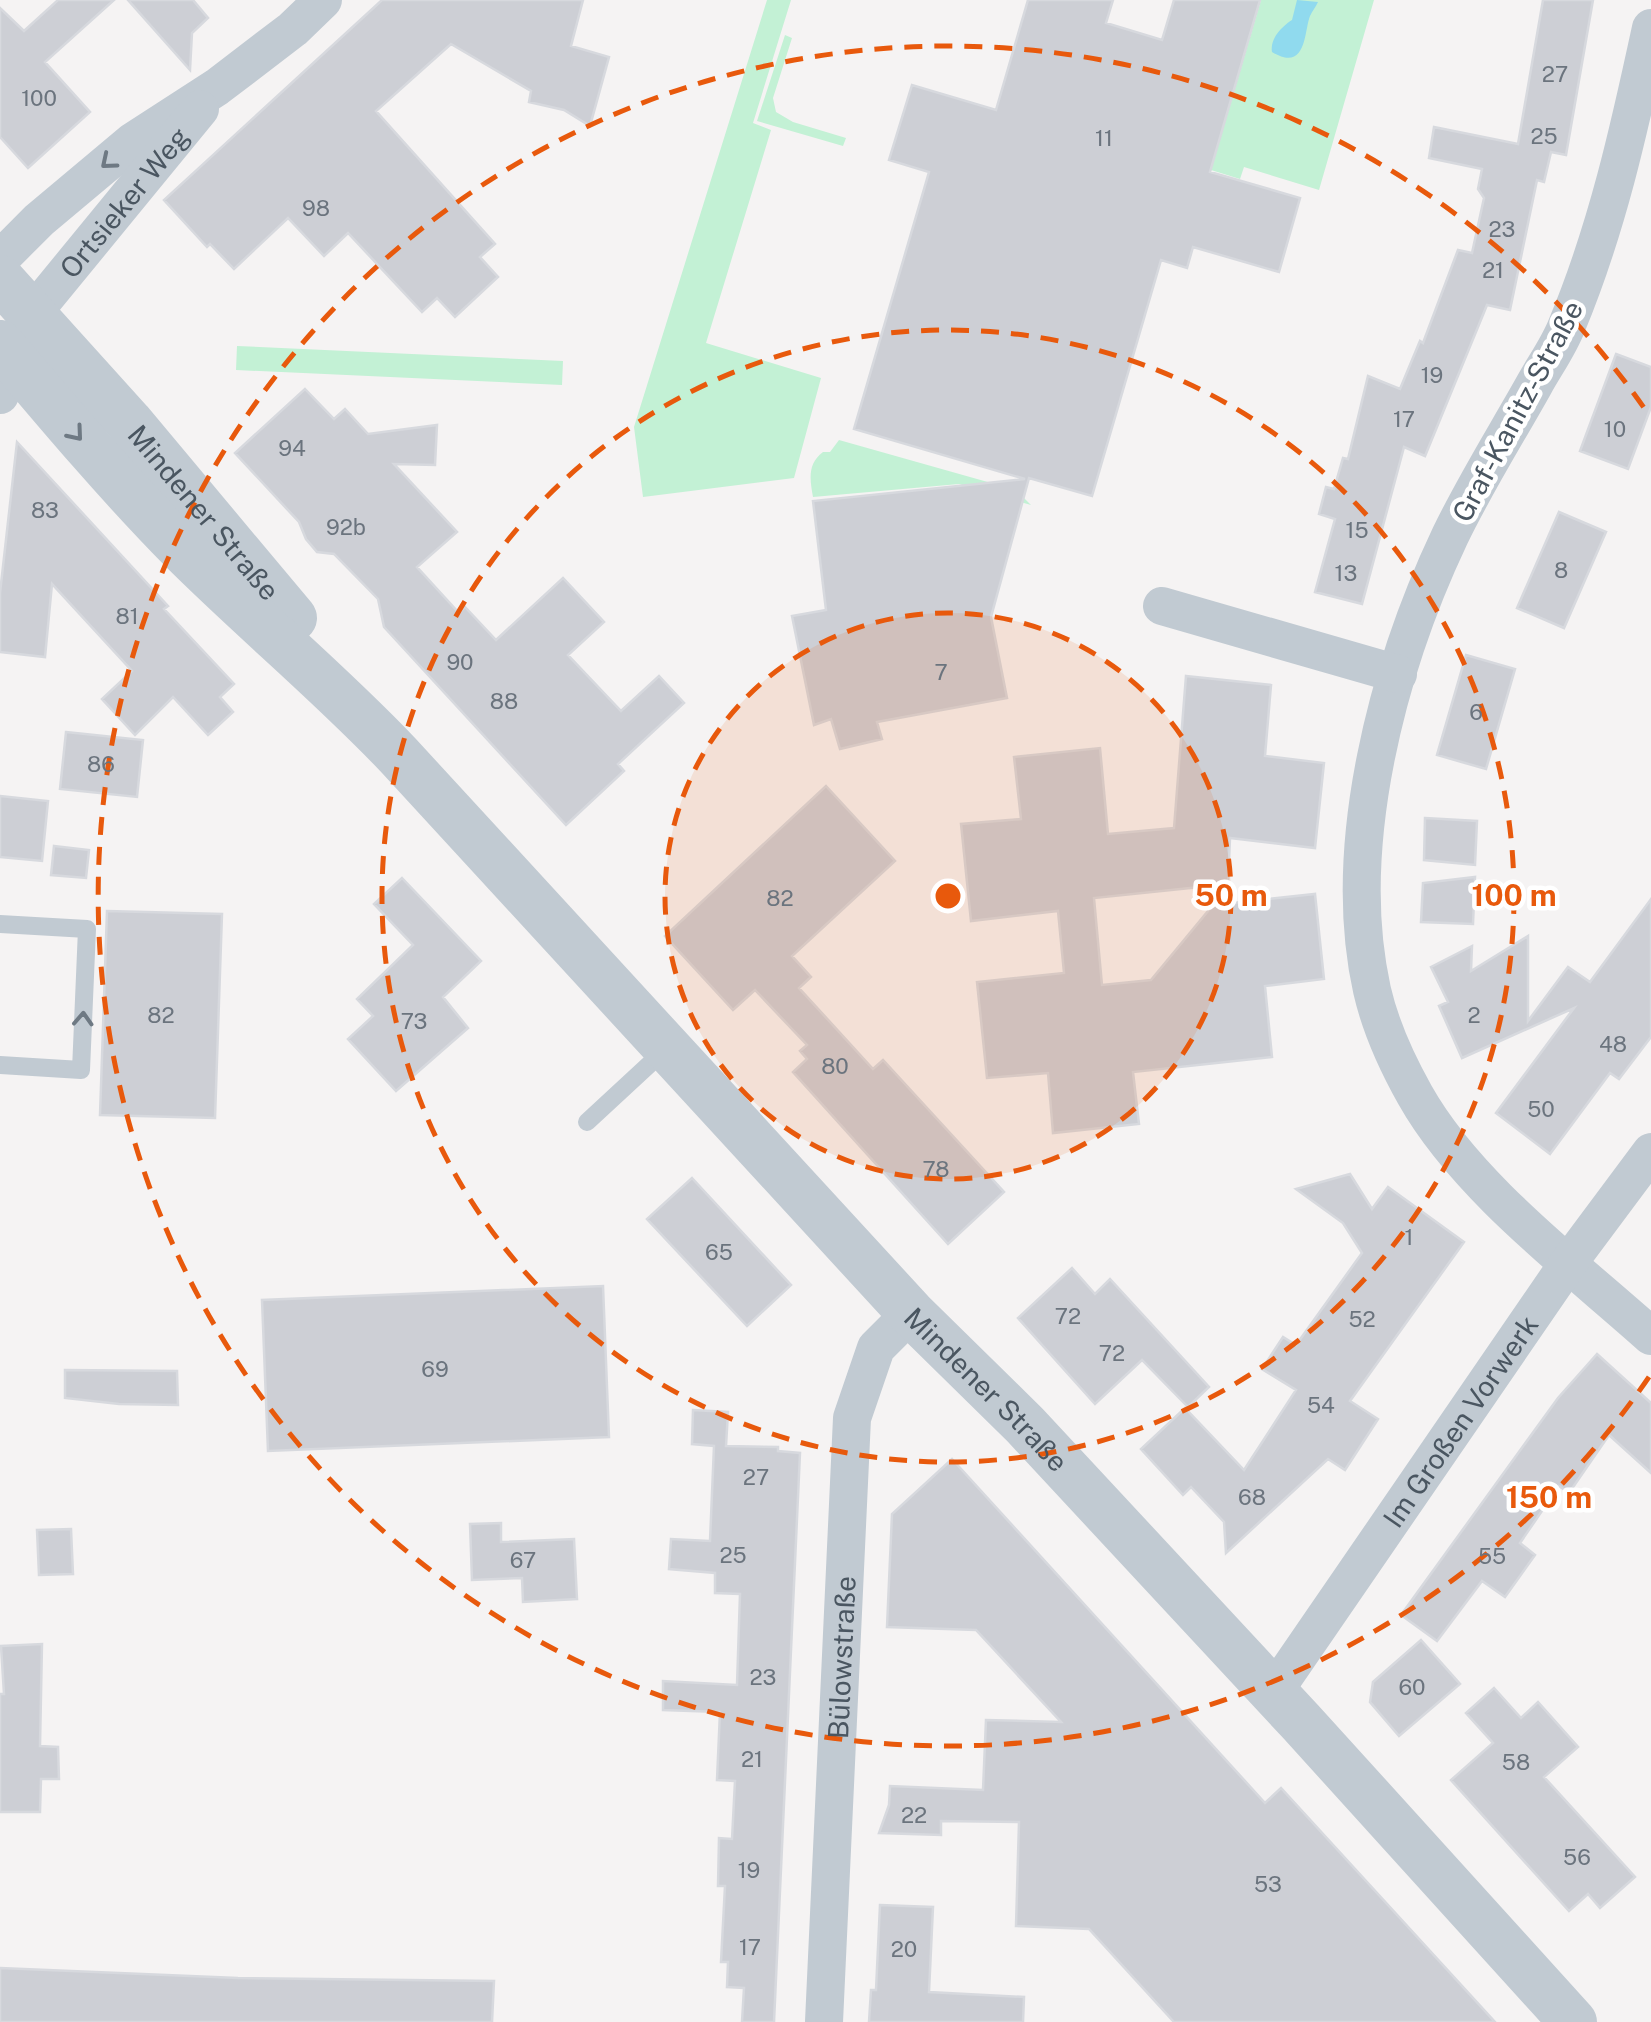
<svg xmlns="http://www.w3.org/2000/svg" width="1651" height="2022" viewBox="0 0 1651 2022" font-family="'Public Sans',sans-serif">
  <style>
    .green { fill: #c3f1d5 }
    .water { fill: #90daee }
    .building { fill: #cdcfd5; stroke: #d7d9de; stroke-width: 2.5 }
    .lines { fill: none; stroke-linecap: round; stroke-linejoin: round }
    .service { stroke: #c1cad2; stroke-width: 18 }
    .minor { stroke: #c1cad2; stroke-width: 38 }
    .tertiary { stroke: #c1cad2; stroke-width: 48 }
    .oneway { stroke: #6e7983 }
    .ring { fill: none; stroke: #e8590c; stroke-width: 5; stroke-dasharray: 18 12 }
    .labels { text-anchor: middle; dominant-baseline: central; stroke-width: 9; stroke-linejoin: round; paint-order: stroke }
    .number-label { font-size: 22px; fill: #6b747e }
    .street-label { font-size: 28px; fill: #4a5661; stroke: #fff }
    .centre { fill: #e8590c; stroke: #fff; stroke-width: 5 }
    .ring-label { font-size: 30px; text-anchor: middle; font-weight: bold; fill: #e8590c; stroke: #fff; stroke-width: 9; stroke-linejoin: round; paint-order: stroke }
  </style>
  <rect width="100%" height="100%" fill="#f5f3f3"/>
  <!-- green -->
  <path class="green" d="M767,0H791L753,123L771,130L706,343L821,378L794,478L643,497L634,427Z
    M1261,0H1374L1319,190L1244,167L1240,179L1211,170Z
    M785,35L792,38L773,98L776,112L793,122L846,138L843,146L757,121Z
    M237,346L563,361L562,385L236,370Z
    M839,440L1016,490L1031,505L959,484L813,497C810,480 807,464 823,452H830Z"/>
  <!-- water -->
  <path class="water" d="M1297,0L1318,2C1316,7 1312,11 1310,16C1304,31 1307,73 1272,52C1270,39 1281,27 1292,20Z"/>
  <!-- building -->
  <path class="building" d="M58,0H114L45,62L90,112L28,168L0,137V8L24,31Z
    M128,0H193L208,18L192,33L190,70Z
    M382,0H583L571,46L609,57L590,126L564,110L529,102L531,91L451,44L376,111L495,244L480,257L498,277L455,317L437,298L422,312L348,233L324,256L288,218L234,269L210,244L207,247L164,200Z
    M1028,0H1113L1106,23L1162,40L1174,0H1260L1210,172L1300,198L1279,272L1193,247L1187,268L1161,260L1092,496L1029,478L991,617L1007,698L877,722L882,739L840,749L831,719L814,725L792,616L826,610L813,501L1025,479L854,429L929,172L889,160L912,85L996,110Z
    M1543,0H1593L1566,155L1551,152L1544,182L1537,180L1510,310L1487,305L1425,456L1404,447L1362,604L1315,592L1335,519L1319,514L1326,487L1334,489L1343,458L1348,459L1368,376L1400,389L1420,341L1423,343L1458,250L1472,253L1484,198L1478,189L1482,169L1429,158L1434,127L1518,144Z
    M1616,354L1651,367V407L1628,469L1580,451Z
    M305,389L334,419L345,409L368,434L437,425L435,465L394,464L457,532L417,567L459,613L465,607L496,640L563,578L604,622L568,655L621,711L659,676L684,703L618,764L624,771L566,825L384,627L378,599L334,554L317,552L306,539L299,522L235,453Z
    M17,442L168,606L164,609L234,684L220,697L233,712L208,735L173,697L135,735L102,699L132,671L52,584L45,657L0,652V593Z
    M1559,512L1606,532L1564,628L1517,608Z
    M1466,655L1515,669L1486,769L1437,755Z
    M1186,676L1271,685L1265,756L1324,763L1315,848L1230,838L1228,884L1094,898L1102,985L1151,980L1213,905L1315,894L1324,979L1265,986L1272,1057L1133,1072L1139,1124L1053,1133L1048,1073L987,1078L977,982L1064,973L1058,911L971,921L961,824L1021,819L1014,757L1100,748L1108,834L1174,828Z
    M66,732L143,740L137,797L60,789Z
    M826,786L895,861L792,956L811,977L799,988L873,1069L883,1060L1004,1192L948,1244L793,1072L807,1059L800,1051L807,1045L755,990L733,1010L665,936Z
    M0,796L48,801L42,861L0,857Z
    M1425,818L1477,821L1475,865L1424,860Z
    M54,846L89,850L86,878L51,875Z
    M1475,877L1473,924L1421,922L1423,883Z
    M402,878L481,961L443,997L468,1028L396,1091L348,1039L373,1016L357,999L413,945L374,904Z
    M1651,899V1037L1619,1079L1610,1073L1550,1154L1496,1113L1574,1008L1462,1058L1439,1006L1448,1002L1431,967L1472,946L1471,971L1528,936V1021L1568,967L1590,982Z
    M107,911L222,914L215,1118L100,1115Z
    M1350,1174L1372,1209L1388,1187L1464,1242L1350,1401L1378,1419L1345,1470L1328,1459L1226,1553L1224,1522L1191,1487L1183,1495L1141,1449L1185,1408L1244,1470L1296,1390L1262,1369L1283,1337L1296,1345L1362,1253L1343,1223L1296,1189Z
    M692,1178L791,1285L747,1326L647,1219Z
    M1072,1268L1095,1294L1110,1279L1209,1387L1188,1407L1142,1360L1095,1404L1018,1318Z
    M603,1286L609,1437L268,1451L262,1300Z
    M1597,1354L1651,1403V1473L1609,1435L1569,1493L1559,1486L1520,1543L1535,1555L1505,1597L1482,1581L1437,1641L1401,1615L1558,1398Z
    M65,1370L177,1371L178,1405L119,1404L65,1398Z
    M693,1410L728,1412L726,1446L778,1447V1451L800,1453L774,2022H742L744,1988L727,1987L728,1962H721L725,1886H718L719,1838L732,1839L735,1781L717,1780L720,1712L663,1710V1681L737,1685L740,1594L715,1593V1573L669,1569L671,1539L710,1541L714,1446L692,1444Z
    M952,1459L1265,1803L1281,1788L1495,2022H1174L1089,1929L1016,1926L1019,1822L941,1821V1835L879,1833L889,1805L890,1786L983,1790L986,1720L1061,1722L976,1630L887,1627L892,1514Z
    M501,1523V1542L574,1539L577,1599L523,1602L522,1578L472,1580L470,1524Z
    M71,1529L73,1574L39,1575L37,1530Z
    M1421,1640L1460,1684L1399,1736L1370,1702L1373,1682Z
    M42,1644L40,1746L58,1747L59,1779H41L40,1812H0V1694H4L1,1646Z
    M1494,1688L1521,1718L1538,1702L1578,1747L1544,1777L1635,1877L1600,1908L1588,1894L1569,1911L1451,1780L1493,1743L1466,1713Z
    M880,1905L933,1907L929,1992L1024,1997L1023,2022H869L871,1990H876Z
    M0,1968L238,1978L494,1981L492,2022H0Z"/>
  <g class="lines">
    <!-- service -->
    <path class="service" d="M0,924L87,929L81,1070L0,1065
      M587,1122L667,1048"/>
    <!-- minor -->
    <g class="minor">
      <path d="M1651,28C1629,130 1607,229 1567,325C1559,346 1545,365 1534,385C1506,435 1475,484 1450,536C1388,667 1340,846 1372,990C1380,1025 1397,1063 1415,1095C1466,1186 1573,1266 1651,1336"/>
      <path d="M0,259L39,220L132,142L217,87L293,29L323,0"/>
      <path id="s1" d="M0,395L32,314L200,109"/>
      <path d="M1162,606L1398,674"/>
      <path id="s2" d="M1273,1693L1569,1262L1651,1152"/>
      <path id="s3" d="M824,2022L852,1418L876,1348L911,1313"/>
    </g>
    <!-- tertiary -->
    <g class="tertiary">
      <path id="s4" d="M0,279L129,422L293,618"/>
      <path id="s5" d="M0,344C59,414 118,484 183,550C253,620 330,683 399,756L911,1313L1025,1425L1301,1722L1573,2022"/>
    </g>
  </g>
  <!-- one-way arrows -->
  <defs><path id="oneway-chevron" d="M-2-3.5L2.5 0L-2 3.5" fill="none" stroke-width="1.6" stroke-linecap="round" stroke-linejoin="round" transform="scale(2.5)"/></defs>
  <g class="oneway">
    <use href="#oneway-chevron" transform="translate(108 162) rotate(140)"/>
    <use href="#oneway-chevron" transform="translate(76 434) rotate(50)"/>
    <use href="#oneway-chevron" transform="translate(83 1019) rotate(-87)"/>
  </g>
  <!-- distance rings -->
  <circle cx="948" cy="896" r="283" fill="#e8590c" fill-opacity=".12"/>
  <g class="ring">
    <circle cx="948" cy="896" r="283"/>
    <circle cx="948" cy="896" r="566"/>
    <path d="M1649 1377A850 850 0 1 1 1649 415"/>
  </g>
  <g class="labels">
    <!-- number labels -->
    <g class="number-label">
      <text x="1555" y="74">27</text>
      <text x="39" y="98">100</text>
      <text x="1544" y="136">25</text>
      <text x="1104" y="138">11</text>
      <text x="316" y="208">98</text>
      <text x="1502" y="229">23</text>
      <text x="1493" y="270">21</text>
      <text x="1432" y="375">19</text>
      <text x="1404" y="419">17</text>
      <text x="1615" y="429">10</text>
      <text x="292" y="448">94</text>
      <text x="45" y="510">83</text>
      <text x="346" y="527">92b</text>
      <text x="1357" y="530">15</text>
      <text x="1561" y="570">8</text>
      <text x="1346" y="573">13</text>
      <text x="127" y="616">81</text>
      <text x="460" y="662">90</text>
      <text x="941" y="672">7</text>
      <text x="504" y="701">88</text>
      <text x="1476" y="712">6</text>
      <text x="101" y="764">86</text>
      <text x="780" y="898">82</text>
      <text x="161" y="1015">82</text>
      <text x="1474" y="1015">2</text>
      <text x="414" y="1021">73</text>
      <text x="1613" y="1044">48</text>
      <text x="835" y="1066">80</text>
      <text x="1541" y="1109">50</text>
      <text x="936" y="1169">78</text>
      <text x="1409" y="1237">1</text>
      <text x="719" y="1252">65</text>
      <text x="1068" y="1316">72</text>
      <text x="1362" y="1319">52</text>
      <text x="1112" y="1353">72</text>
      <text x="435" y="1369">69</text>
      <text x="1321" y="1405">54</text>
      <text x="756" y="1477">27</text>
      <text x="1252" y="1497">68</text>
      <text x="733" y="1555">25</text>
      <text x="1492" y="1556">55</text>
      <text x="523" y="1560">67</text>
      <text x="763" y="1677">23</text>
      <text x="1412" y="1687">60</text>
      <text x="752" y="1759">21</text>
      <text x="1516" y="1762">58</text>
      <text x="914" y="1815">22</text>
      <text x="1577" y="1857">56</text>
      <text x="749" y="1870">19</text>
      <text x="1268" y="1884">53</text>
      <text x="750" y="1947">17</text>
      <text x="904" y="1949">20</text>
    </g>
    <!-- street labels -->
    <g class="street-label">
      <text stroke="none"><textPath href="#s1" startOffset="232">Ortsieker Weg</textPath></text>
      <text transform="translate(1517 411) rotate(-62)">Graf-Kanitz-Straße</text>
      <text stroke="none"><textPath href="#s4" startOffset="310">Mindener Straße</textPath></text>
      <text stroke="none"><textPath href="#s5" startOffset="1438">Mindener Straße</textPath></text>
      <text stroke="none"><textPath href="#s2" startOffset="330">Im Großen Vorwerk</textPath></text>
      <text stroke="none"><textPath href="#s3" startOffset="365">Bülowstraße</textPath></text>
    </g>
  </g>
  <circle cx="948" cy="896" r="15" class="centre"/>
  <g class="ring-label">
    <text x="1231" y="906">50 m</text>
    <text x="1514" y="906">100 m</text>
    <text x="1549" y="1508">150 m</text>
  </g>
</svg>
